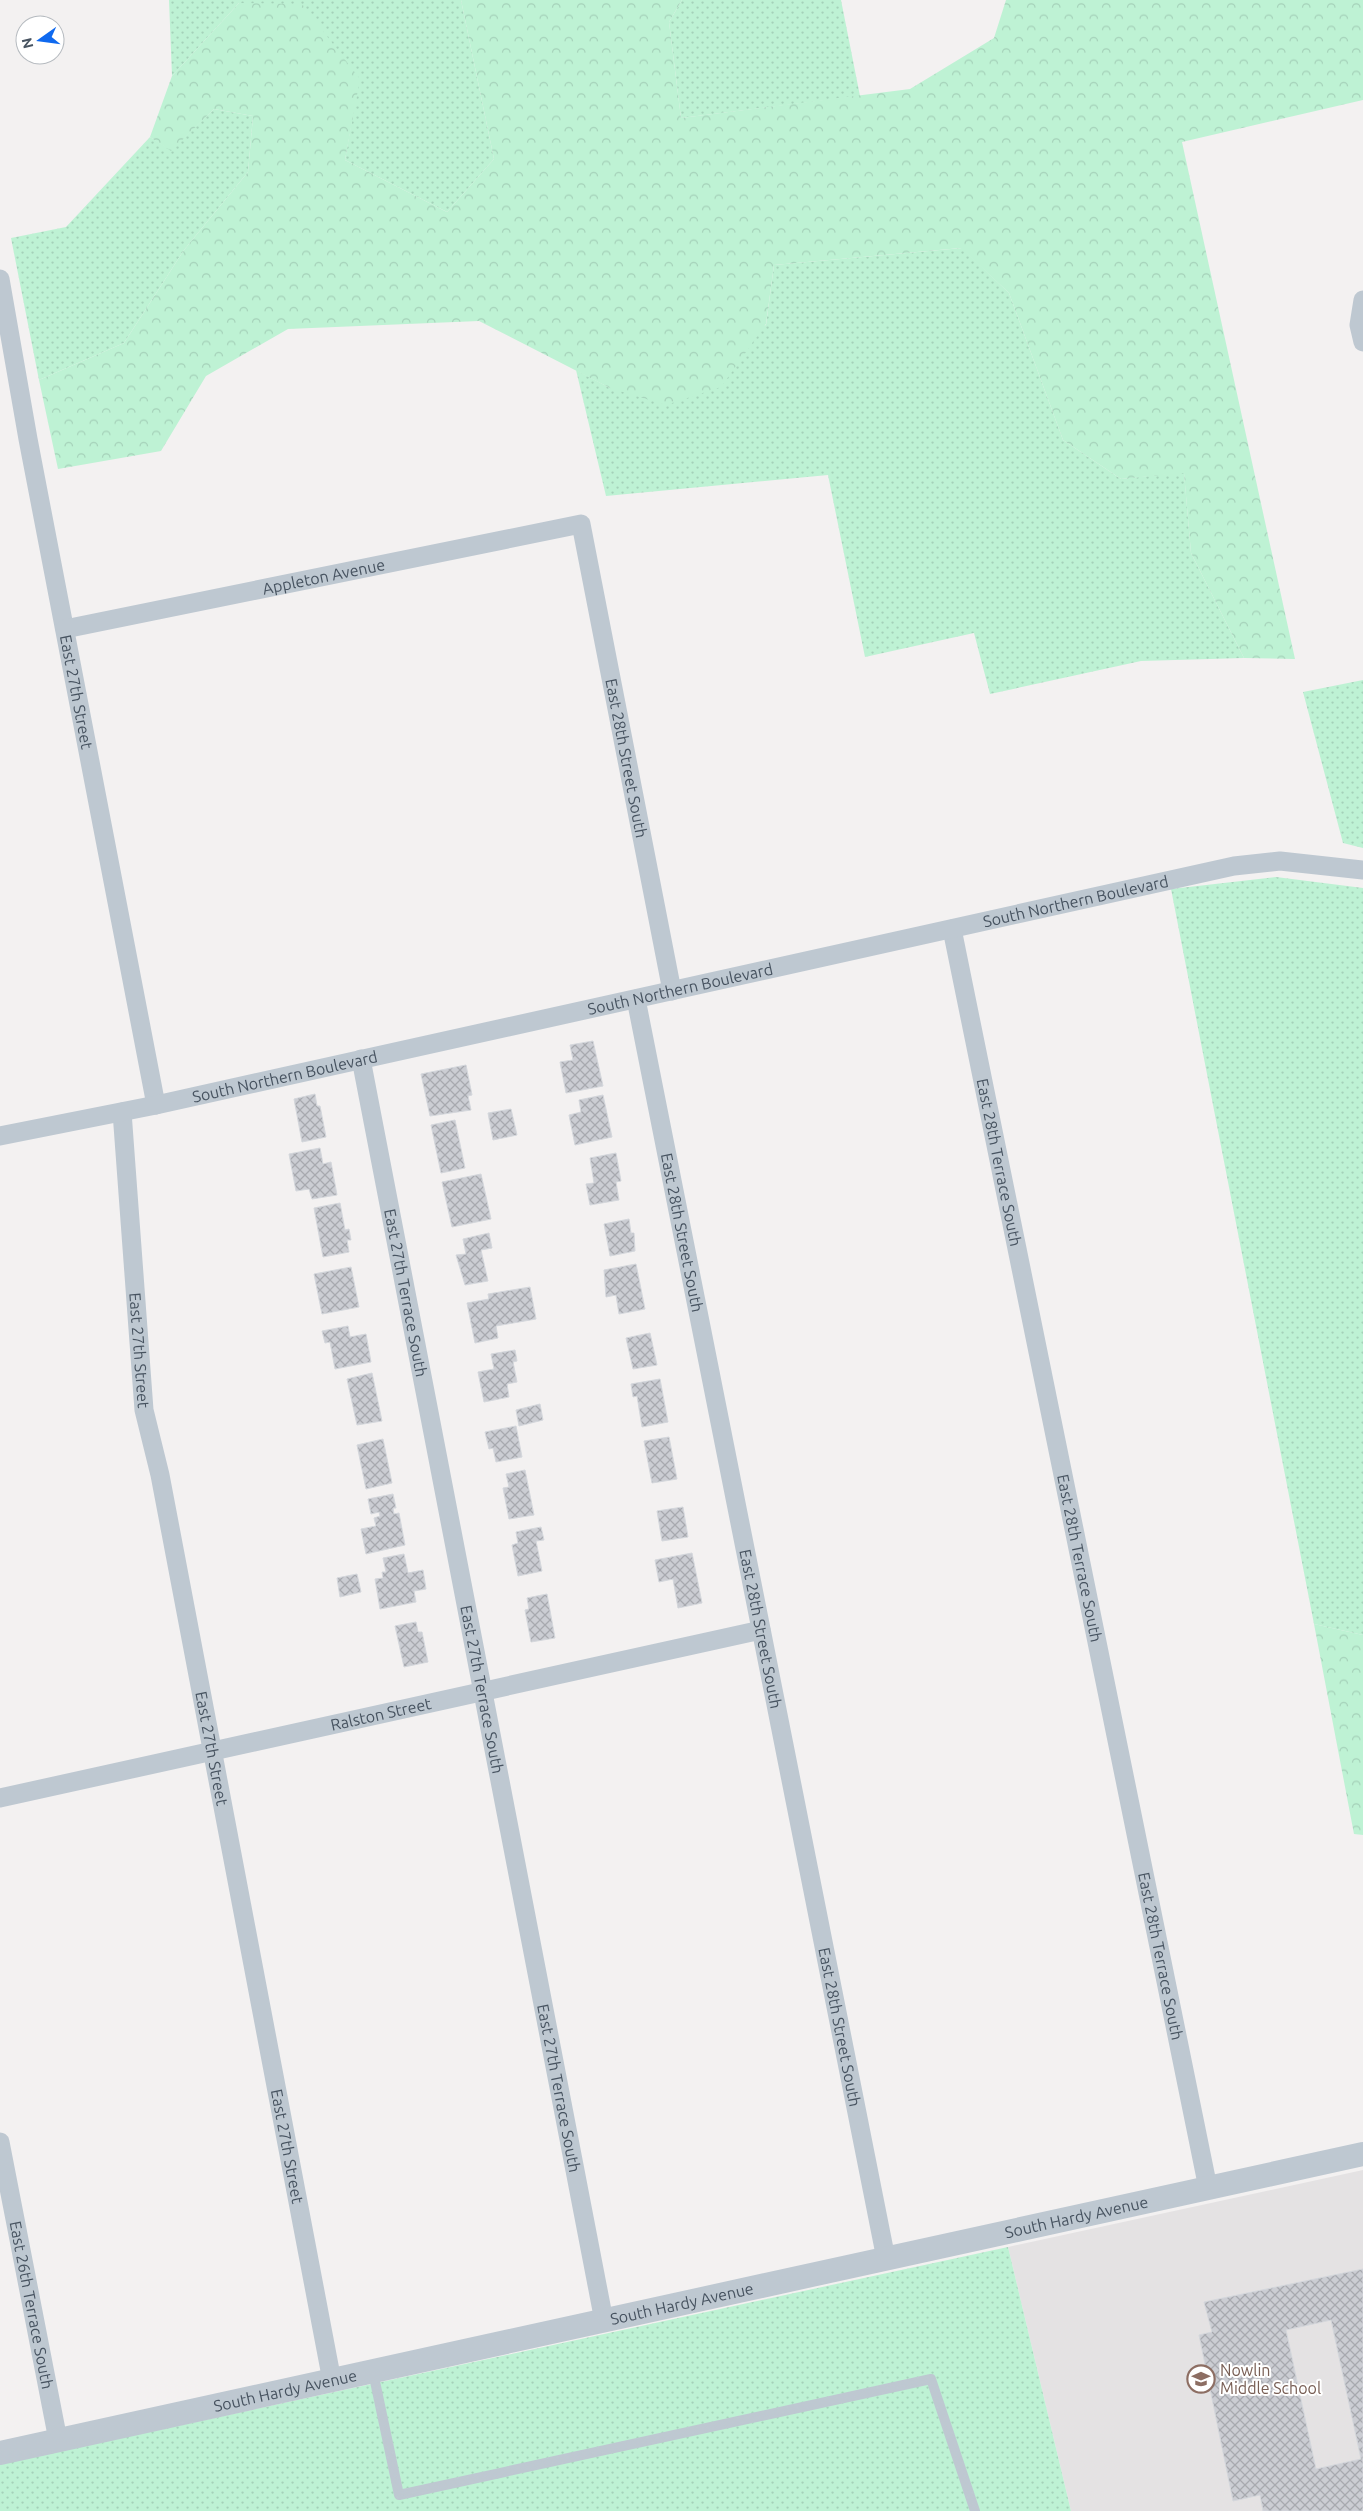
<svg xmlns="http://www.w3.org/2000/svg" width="1363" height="2511" viewBox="0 0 1363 2511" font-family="Ubuntu,sans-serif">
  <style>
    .education { fill: #e4e2e3 }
    .grass { fill: url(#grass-dots) }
    .forest { fill: url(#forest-crowns) }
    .building { fill: url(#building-cross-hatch); stroke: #d4d7dc; fill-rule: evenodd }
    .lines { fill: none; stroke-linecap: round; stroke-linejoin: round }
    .service { stroke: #bec8d1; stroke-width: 10 }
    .minor { stroke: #bec8d1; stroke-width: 19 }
    .tertiary { stroke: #bec8d1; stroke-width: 24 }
    .labels { text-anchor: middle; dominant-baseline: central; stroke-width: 4; stroke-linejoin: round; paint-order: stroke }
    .street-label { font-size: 16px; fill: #475360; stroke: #fff }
    .education-label { font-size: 16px; fill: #785e54; stroke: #fff; text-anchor: start }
  </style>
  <defs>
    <pattern id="grass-dots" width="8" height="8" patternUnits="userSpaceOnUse" patternTransform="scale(1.25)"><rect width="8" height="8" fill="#bef2d4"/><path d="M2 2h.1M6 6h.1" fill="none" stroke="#a5d1b9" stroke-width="1.8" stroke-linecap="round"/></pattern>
    <pattern id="forest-crowns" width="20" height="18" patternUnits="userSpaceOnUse" patternTransform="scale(1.25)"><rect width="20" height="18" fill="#bef2d4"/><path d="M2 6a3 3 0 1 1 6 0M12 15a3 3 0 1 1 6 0" fill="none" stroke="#a5d1b9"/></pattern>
    <pattern id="building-cross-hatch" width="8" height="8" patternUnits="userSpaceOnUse" patternTransform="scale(1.25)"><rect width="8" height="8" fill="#cbcdd3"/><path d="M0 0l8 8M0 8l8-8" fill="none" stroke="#a7a9af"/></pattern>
  </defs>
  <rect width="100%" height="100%" fill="#f3f1f1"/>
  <!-- education -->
  <path class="education" d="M1363,2170V2511H1071L1008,2247Z"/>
  <!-- grass -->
  <path class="grass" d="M169,0H461L494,159L447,212L345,160L359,79L239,3L172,76Z
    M682,0H841L860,96L681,118L669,22Z
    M214,109L253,116L248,172L184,250L124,343L39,380L11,238L66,227L150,137L171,150Z
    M962,248L1009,293L1063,440L1121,479L1184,472L1191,553L1244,658L1141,661L990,694L974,633L865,657L828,475L606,496L576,370L610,388L766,325L774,265Z
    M1363,680V848L1343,843L1303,692Z
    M1276,877L1363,888V1635L1314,1624L1171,889Z
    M1008,2247L1071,2511H0V2464Z"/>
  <!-- forest -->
  <path class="forest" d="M461,0H682L669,22L681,118L910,89L994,38L1006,0H1363V100L1182,142L1295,659L1244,658L1191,553L1184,473L1121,479L1063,440L1009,293L961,248L774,265L766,324L721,387L666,405L610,388L479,321L288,329L206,376L161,451L58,469L39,380L124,343L184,250L248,172L253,116L214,109L171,151L150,137L172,76L239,3L302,4L360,79L345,160L447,212L494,159Z
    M1314,1624L1363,1635V1835L1354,1834Z"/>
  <!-- building -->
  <path class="building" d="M593,1041L603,1086L566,1093L560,1062L573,1060L570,1045Z
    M466,1065L472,1095L468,1096L471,1110L430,1116L421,1074Z
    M315,1094L317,1106H320L326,1137L302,1142L294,1099Z
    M603,1095L612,1137L575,1145L569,1115L581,1112L579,1100Z
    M511,1109L517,1135L493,1140L488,1113Z
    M455,1120L465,1168L441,1173L431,1125Z
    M320,1148L323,1164L331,1162L337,1195L312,1199L309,1189L296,1191L289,1154Z
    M616,1153L621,1181L616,1182L619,1200L590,1205L586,1184L594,1183L590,1158Z
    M481,1174L491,1219L452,1227L442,1182Z
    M340,1203L345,1230L349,1229L351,1240H347L349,1252L323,1257L314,1208Z
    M629,1219L631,1233H634L635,1251L610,1256L604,1224Z
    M489,1233L492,1248L481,1250L488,1281L465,1285L456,1255L466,1254L463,1239Z
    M636,1264L645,1309L619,1314L616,1295L606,1297L604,1270Z
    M351,1267L359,1307L322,1314L314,1274Z
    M530,1287L536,1319L496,1326L498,1338L475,1343L467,1303L489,1299L488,1294Z
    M348,1326L350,1337L366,1334L371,1362L335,1369L330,1342L325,1343L322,1331Z
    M650,1333L657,1365L633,1369L626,1338Z
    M515,1350L517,1361L513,1362L517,1382L507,1384L509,1397L484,1402L478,1372L494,1369L491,1354Z
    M372,1373L382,1421L357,1425L347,1379Z
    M660,1379L668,1422L642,1427L637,1396L633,1397L631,1384Z
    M540,1404L543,1420L519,1426L516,1410Z
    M516,1426L522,1457L496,1462L493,1448L489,1449L485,1432Z
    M669,1437L677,1479L652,1483L644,1441Z
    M383,1439L392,1483L366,1489L357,1445Z
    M525,1470L534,1515L509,1519L503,1488L509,1487L506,1474Z
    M393,1494L396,1508H393L394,1514L399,1513L405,1545L366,1554L361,1529L376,1526L374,1518L380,1516L379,1512L371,1514L368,1499Z
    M683,1507L688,1537L662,1541L657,1511Z
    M541,1527L544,1540L536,1541L542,1571L518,1576L512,1545L518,1543L516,1532Z
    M692,1553L702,1603L678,1608L673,1579L659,1582L655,1560Z
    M404,1554L408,1573L423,1570L426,1589L414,1591L416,1602L380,1609L375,1579L383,1578L382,1572H386L383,1558Z
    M357,1574L361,1592L340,1597L337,1578Z
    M547,1594L555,1638L531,1642L525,1610L529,1609L527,1598Z
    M416,1622L418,1632H422L428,1662L404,1667L395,1626Z
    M1363,2269V2511H1263L1260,2495L1233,2501L1199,2335L1212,2332L1204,2302ZM1331,2320L1361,2459L1316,2469L1286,2330Z"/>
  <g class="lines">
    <!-- service -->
    <path class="service" d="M373,2372L399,2495L931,2379L975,2511"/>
    <!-- minor -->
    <g class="minor">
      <path id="s1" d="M0,279L28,439L156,1105"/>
      <path d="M1363,300L1359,325L1363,342"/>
      <path id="s2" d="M65,629L581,524L672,991"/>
      <path id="s3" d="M952,929L1208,2188"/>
      <path id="s4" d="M636,999L886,2259"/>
      <path id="s5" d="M361,1059L604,2321"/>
      <path id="s6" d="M122,1112L144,1410L160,1475L332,2381"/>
      <path id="s7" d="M0,1136L156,1105L1234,866L1280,861L1363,870"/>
      <path id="s8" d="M0,1798L761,1630"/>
      <path id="s9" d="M0,2142L58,2440"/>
    </g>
    <!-- tertiary -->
    <path class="tertiary" id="s10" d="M0,2453L1363,2154"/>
  </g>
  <!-- icons -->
  <defs>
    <g id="school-ring" transform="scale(1.4375)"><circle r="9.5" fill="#fff" stroke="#8d6e63" stroke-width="1.5"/><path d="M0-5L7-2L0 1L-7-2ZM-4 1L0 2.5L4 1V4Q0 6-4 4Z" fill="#8d6e63"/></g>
  </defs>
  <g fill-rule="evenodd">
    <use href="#school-ring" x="1201" y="2379"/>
  </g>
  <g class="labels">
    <!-- street labels -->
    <g class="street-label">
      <text stroke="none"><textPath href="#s2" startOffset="264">Appleton Avenue</textPath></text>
      <text stroke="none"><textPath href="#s1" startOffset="420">East 27th Street</textPath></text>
      <text stroke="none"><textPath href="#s2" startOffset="765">East 28th Street South</textPath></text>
      <text stroke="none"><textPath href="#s7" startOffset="1101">South Northern Boulevard</textPath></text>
      <text stroke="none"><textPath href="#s7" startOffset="696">South Northern Boulevard</textPath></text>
      <text stroke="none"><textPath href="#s7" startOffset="291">South Northern Boulevard</textPath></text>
      <text stroke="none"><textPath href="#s3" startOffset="238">East 28th Terrace South</textPath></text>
      <text stroke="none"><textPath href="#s4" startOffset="238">East 28th Street South</textPath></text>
      <text stroke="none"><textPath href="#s5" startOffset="238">East 27th Terrace South</textPath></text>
      <text stroke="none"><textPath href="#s6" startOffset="239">East 27th Street</textPath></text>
      <text stroke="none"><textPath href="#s3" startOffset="642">East 28th Terrace South</textPath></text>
      <text stroke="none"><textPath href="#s4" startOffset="642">East 28th Street South</textPath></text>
      <text stroke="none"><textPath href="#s5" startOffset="642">East 27th Terrace South</textPath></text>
      <text stroke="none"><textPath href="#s8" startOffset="390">Ralston Street</textPath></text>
      <text stroke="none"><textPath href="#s6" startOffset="644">East 27th Street</textPath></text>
      <text stroke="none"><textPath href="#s3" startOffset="1048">East 28th Terrace South</textPath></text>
      <text stroke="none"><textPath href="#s4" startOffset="1048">East 28th Street South</textPath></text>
      <text stroke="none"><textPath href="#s5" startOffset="1048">East 27th Terrace South</textPath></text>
      <text stroke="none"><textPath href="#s6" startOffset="1049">East 27th Street</textPath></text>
      <text stroke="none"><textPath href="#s10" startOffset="1102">South Hardy Avenue</textPath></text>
      <text stroke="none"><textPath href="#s10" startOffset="698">South Hardy Avenue</textPath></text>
      <text stroke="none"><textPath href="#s9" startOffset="166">East 26th Terrace South</textPath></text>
      <text stroke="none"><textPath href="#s10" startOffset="292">South Hardy Avenue</textPath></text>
    </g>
    <!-- education labels -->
    <g class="education-label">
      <text x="1220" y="2370">Nowlin<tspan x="1220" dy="18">Middle School</tspan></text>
    </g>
  </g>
  <!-- north arrow -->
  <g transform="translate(40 40) rotate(256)"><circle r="24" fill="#ffffff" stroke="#b5babf"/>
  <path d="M0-4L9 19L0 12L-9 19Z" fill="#0f69ef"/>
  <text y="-8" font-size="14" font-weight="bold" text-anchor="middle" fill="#475360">N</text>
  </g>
</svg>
